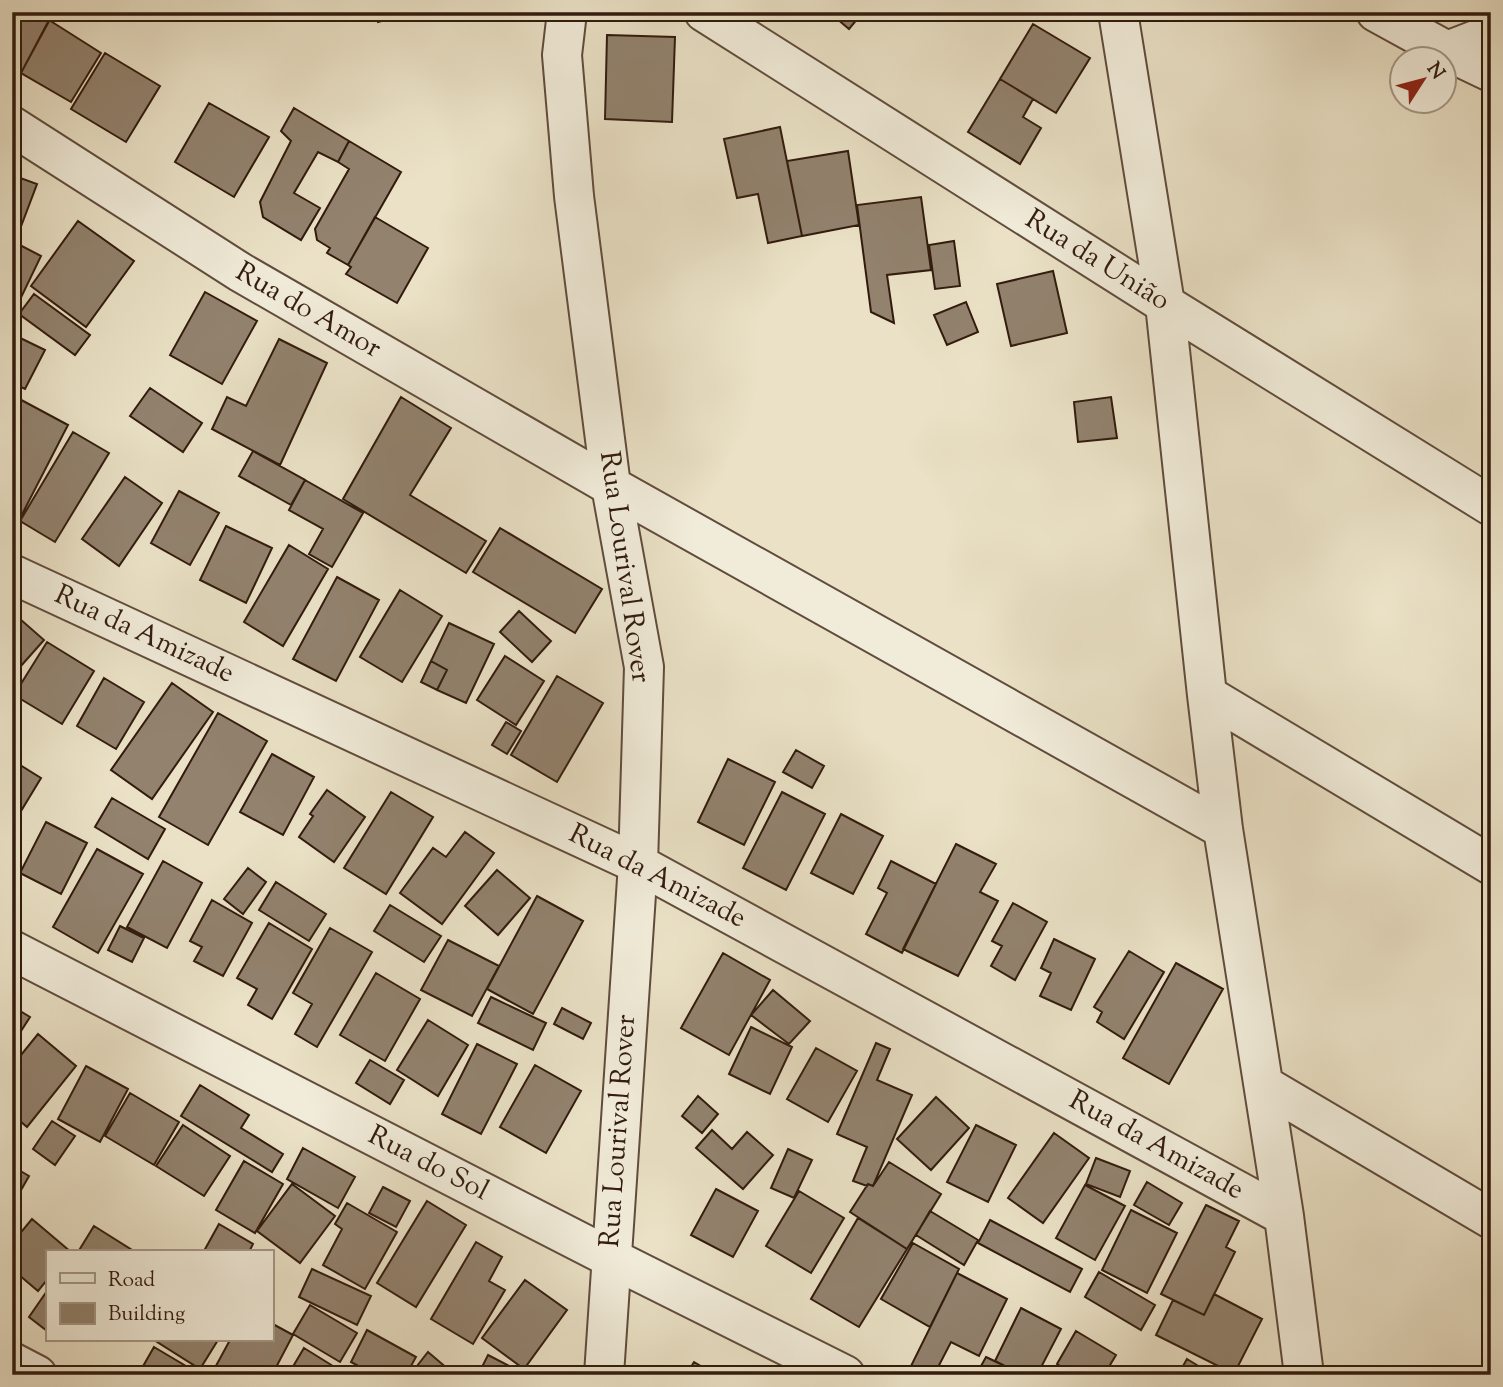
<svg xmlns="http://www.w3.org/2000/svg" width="1503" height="1387" viewBox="0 0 1503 1387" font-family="'Sorts Mill Goudy',serif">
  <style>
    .building { fill: #92826e; stroke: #321b0e; stroke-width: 2 }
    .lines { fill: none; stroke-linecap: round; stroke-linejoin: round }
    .minor-casing { stroke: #604c3c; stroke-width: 42 }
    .minor { stroke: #f1ecda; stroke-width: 38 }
    .labels { text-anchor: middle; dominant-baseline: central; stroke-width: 5; stroke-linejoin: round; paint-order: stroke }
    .street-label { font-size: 28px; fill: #321b0e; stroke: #f1ecda }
  </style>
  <rect width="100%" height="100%" fill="#eae1c6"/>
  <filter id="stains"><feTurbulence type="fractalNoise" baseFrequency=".00286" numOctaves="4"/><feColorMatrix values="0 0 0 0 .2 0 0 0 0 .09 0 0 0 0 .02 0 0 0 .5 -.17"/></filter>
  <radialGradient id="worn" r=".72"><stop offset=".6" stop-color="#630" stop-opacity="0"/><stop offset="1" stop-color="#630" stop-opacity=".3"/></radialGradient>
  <!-- building -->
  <path class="building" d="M12,12H54L21,73L12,68Z
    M375,12H402L403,15L378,22Z
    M405,12H468L406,20Z
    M829,12H863L849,29Z
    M49,20L101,53L71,102L21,73Z
    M1033,24L1090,58L1056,113L1000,79Z
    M607,35L675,37L672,122L605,119Z
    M105,53L160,86L126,142L71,109Z
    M1000,79L1033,99L1023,117L1041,128L1020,164L968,132Z
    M209,103L269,137L234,197L175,162Z
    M294,108L349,141L338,162L318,152L294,193L320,208L301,240L263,217L260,202L291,141L281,131Z
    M780,127L802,236L768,243L758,194L737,198L724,139Z
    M349,141L401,172L348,265L327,253L330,248L317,240L315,229L349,169L338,162Z
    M848,151L859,225L802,236L787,161Z
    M12,175L37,184L17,237L12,235Z
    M921,197L931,270L887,275L894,323L871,312L857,205Z
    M375,217L428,248L397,303L346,274L351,267L348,265Z
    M78,221L134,261L86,327L31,286Z
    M12,241L41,256L16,308L12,306Z
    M954,241L960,286L935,289L929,245Z
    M1053,271L1067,333L1011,346L997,284Z
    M205,292L257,321L222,384L170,355Z
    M34,294L90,335L75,355L19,314Z
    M966,302L978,332L947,345L934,315Z
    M12,334L45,350L25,389L12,383Z
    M279,339L327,363L280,465L212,429L227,397L246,406Z
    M150,388L202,423L183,452L130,416Z
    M12,395L68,425L15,528L12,526Z
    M401,397L451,428L410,495L486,541L466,573L343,499Z
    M1111,397L1117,438L1078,442L1074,402Z
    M73,432L109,453L55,542L20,521Z
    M253,451L305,480L291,505L239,476Z
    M125,477L162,503L119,566L82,539Z
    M305,480L363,513L332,567L309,554L323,529L289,510Z
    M179,491L219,513L190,565L151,543Z
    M226,526L272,548L246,603L200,580Z
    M500,528L602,589L575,633L473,572Z
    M289,545L328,569L283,646L244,622Z
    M337,577L379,600L336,681L293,659Z
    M400,590L442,616L402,682L360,657Z
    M519,611L551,641L532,662L500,632Z
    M12,612L44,640L12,676Z
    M449,623L494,644L466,703L437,690L447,670L431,661Z
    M47,642L94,671L62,724L14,695Z
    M505,656L544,681L516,725L477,700Z
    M431,661L447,670L437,690L421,682Z
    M557,676L603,703L557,782L511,755Z
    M104,678L144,702L116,749L77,726Z
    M172,683L213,712L152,799L111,770Z
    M218,713L267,741L208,845L159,817Z
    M506,722L521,731L507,754L492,745Z
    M796,750L824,766L812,788L783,772Z
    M272,754L314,777L283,835L240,812Z
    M728,759L775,782L744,845L698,822Z
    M12,760L41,778L12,826Z
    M327,790L365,817L334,862L299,837L313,816L310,814Z
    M391,792L433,817L386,894L344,868Z
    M782,792L825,814L786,890L743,868Z
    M112,798L165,829L148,859L95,827Z
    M841,814L883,836L853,894L811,873Z
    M46,822L87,843L61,894L20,873Z
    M465,832L494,853L442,924L400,893L433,848L446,857Z
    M956,844L996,864L980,892L998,901L958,976L903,949Z
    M97,849L143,874L98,953L53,927Z
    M163,861L202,883L167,948L127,927Z
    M891,861L936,884L902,953L866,934L887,893L878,888Z
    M248,868L266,882L243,914L224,899Z
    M497,870L530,898L498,935L465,906Z
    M276,882L326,914L309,941L259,910Z
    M537,896L583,921L533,1014L487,989Z
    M212,900L252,923L223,976L194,961L202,947L190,941Z
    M1013,903L1047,922L1015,980L991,966L1002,946L992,941Z
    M390,905L441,936L424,962L374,931Z
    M269,923L312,949L272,1019L248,1005L257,989L237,978Z
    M120,926L144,938L132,962L108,950Z
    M330,928L372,952L317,1047L295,1034L312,1004L293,993Z
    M1054,939L1095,959L1071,1010L1040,996L1051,973L1041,968Z
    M448,940L499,966L472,1016L421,990Z
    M1129,951L1164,972L1124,1039L1097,1022L1102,1012L1094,1007Z
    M723,953L770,980L729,1055L681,1028Z
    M1176,963L1223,989L1169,1084L1123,1058Z
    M376,973L420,999L385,1061L340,1035Z
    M773,990L810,1021L789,1044L751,1015Z
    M491,997L546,1023L533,1050L478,1023Z
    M12,1006L30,1017L12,1045Z
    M562,1008L591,1023L583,1039L554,1024Z
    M428,1020L468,1045L438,1096L397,1070Z
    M751,1027L792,1047L770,1094L729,1074Z
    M38,1034L76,1066L27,1127L12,1114V1066Z
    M876,1043L890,1049L877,1080L912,1095L873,1186L868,1184L867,1186L853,1181L867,1147L837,1134Z
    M477,1044L517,1064L481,1134L442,1114Z
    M816,1048L857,1071L828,1122L787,1099Z
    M370,1060L404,1080L390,1104L356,1083Z
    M535,1065L581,1091L546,1153L500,1127Z
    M86,1066L128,1089L100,1142L58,1119Z
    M200,1085L249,1115L241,1128L283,1154L272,1172L181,1116Z
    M130,1093L179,1122L154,1165L105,1136Z
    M698,1096L718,1114L702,1133L682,1116Z
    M936,1097L969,1128L931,1170L897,1139Z
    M52,1121L75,1136L55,1165L33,1149Z
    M183,1125L230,1156L204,1196L156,1166Z
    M976,1125L1016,1145L988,1202L947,1182Z
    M712,1130L732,1149L747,1132L773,1155L743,1189L696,1148Z
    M1054,1133L1089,1158L1043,1223L1008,1198Z
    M303,1148L355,1177L338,1208L287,1179Z
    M788,1149L812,1160L794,1198L771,1188Z
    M1096,1158L1130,1171L1120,1197L1086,1184Z
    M244,1161L283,1184L255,1233L216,1210Z
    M889,1162L941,1194L907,1249L850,1212L868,1184L873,1186Z
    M12,1166L29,1176L12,1206Z
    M1147,1182L1182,1203L1169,1225L1134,1205Z
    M292,1184L335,1216L300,1263L257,1231Z
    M1085,1185L1125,1206L1095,1260L1056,1238Z
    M383,1187L410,1201L396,1227L369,1213Z
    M716,1189L758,1211L733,1257L691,1235Z
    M799,1191L844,1218L811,1273L766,1246Z
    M427,1201L466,1225L416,1307L377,1283Z
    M347,1203L397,1232L365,1289L323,1265L342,1229L335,1224Z
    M1206,1205L1239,1221L1226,1247L1235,1252L1204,1315L1161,1294Z
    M1131,1210L1177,1233L1147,1293L1102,1270Z
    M930,1211L978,1240L964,1265L916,1235Z
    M858,1218L907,1249L859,1327L811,1299Z
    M32,1219L71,1252H47V1280L38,1291L12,1269V1243Z
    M990,1220L1082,1269L1070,1292L978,1243Z
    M219,1224L253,1244L249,1252H207L204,1251Z
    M94,1226L132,1250L130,1252H78Z
    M476,1242L502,1257L489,1281L505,1290L473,1344L431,1319Z
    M913,1243L959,1269L930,1327L881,1299Z
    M312,1269L371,1296L357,1325L299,1297Z
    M1099,1272L1155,1305L1141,1330L1085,1297Z
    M957,1273L1007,1299L979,1356L951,1342L934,1375H922L910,1368Z
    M525,1280L567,1310L524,1369L482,1338Z
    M47,1291V1331L29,1317Z
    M1214,1294L1262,1319L1234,1374L1156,1335L1173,1300L1204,1315Z
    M310,1305L357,1333L340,1362L293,1334Z
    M1021,1308L1061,1329L1037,1375H1023L995,1361Z
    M271,1323L293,1335L272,1375H211L230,1340H271Z
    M367,1330L416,1357L406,1375H375L351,1362Z
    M1076,1331L1116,1355L1104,1375H1070L1071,1373L1057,1364Z
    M154,1340H218L200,1369Z
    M154,1347L201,1375H138Z
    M304,1348L341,1371L339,1375H288Z
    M428,1352L455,1375H410Z
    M488,1355L527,1375H478Z
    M986,1357L1005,1366L1000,1375H976Z
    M1187,1359L1213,1375H1178Z
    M694,1362L716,1375H686Z"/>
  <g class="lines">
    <!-- minor casing -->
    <g class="minor-casing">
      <path id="minor" d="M567,12L562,55L574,196L611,486L644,667L638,864L604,1375
        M704,12L1165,304L1491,506
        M1118,12L1165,304L1207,695L1223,829L1284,1216L1304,1375
        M1376,12L1447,51L1491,72
        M1447,51L1491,34
        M12,126L240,272L611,486L1223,829
        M12,574L638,864L1284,1216
        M1207,695L1491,865
        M12,950L611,1258L845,1375
        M1264,1085L1491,1219
        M12,1362L37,1375"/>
    </g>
    <!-- minor -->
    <use href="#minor" class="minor"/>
  </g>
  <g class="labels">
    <!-- street labels -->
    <g class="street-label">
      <text transform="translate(1097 261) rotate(32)">Rua da União</text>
      <text transform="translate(308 311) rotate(30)">Rua do Amor</text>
      <text transform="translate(624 567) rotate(82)">Rua Lourival Rover</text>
      <text transform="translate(144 635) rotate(25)">Rua da Amizade</text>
      <text transform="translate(657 877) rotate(27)">Rua da Amizade</text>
      <text transform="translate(619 1131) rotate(-86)">Rua Lourival Rover</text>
      <text transform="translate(1156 1146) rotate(29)">Rua da Amizade</text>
      <text transform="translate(428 1164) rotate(27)">Rua do Sol</text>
    </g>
  </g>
  <!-- margin -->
  <rect width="1503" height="1387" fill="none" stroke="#eae1c6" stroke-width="42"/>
  <rect x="14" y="14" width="1475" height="1359" fill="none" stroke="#321b0e" stroke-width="3.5"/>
  <rect x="21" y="21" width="1461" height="1345" fill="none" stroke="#321b0e" stroke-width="2"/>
  <!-- legend -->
  <rect x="46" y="1250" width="228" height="91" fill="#f1ecda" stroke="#a59888" stroke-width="2"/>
  <rect x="60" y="1273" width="35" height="10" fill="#f1ecda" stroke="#a59888" stroke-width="2"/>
  <text x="108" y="1286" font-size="21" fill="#321b0e">Road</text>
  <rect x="60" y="1303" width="35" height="21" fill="#92826e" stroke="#a59888" stroke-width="2"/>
  <text x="108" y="1320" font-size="21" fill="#321b0e">Building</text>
  <!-- north arrow -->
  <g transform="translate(1423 80) rotate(54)"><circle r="33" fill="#f1ecda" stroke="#a59888" stroke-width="2"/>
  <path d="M0-5L12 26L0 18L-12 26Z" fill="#8f2418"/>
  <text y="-10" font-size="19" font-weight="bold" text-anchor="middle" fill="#321b0e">N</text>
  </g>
  <rect width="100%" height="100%" filter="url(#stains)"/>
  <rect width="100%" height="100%" fill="url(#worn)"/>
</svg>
